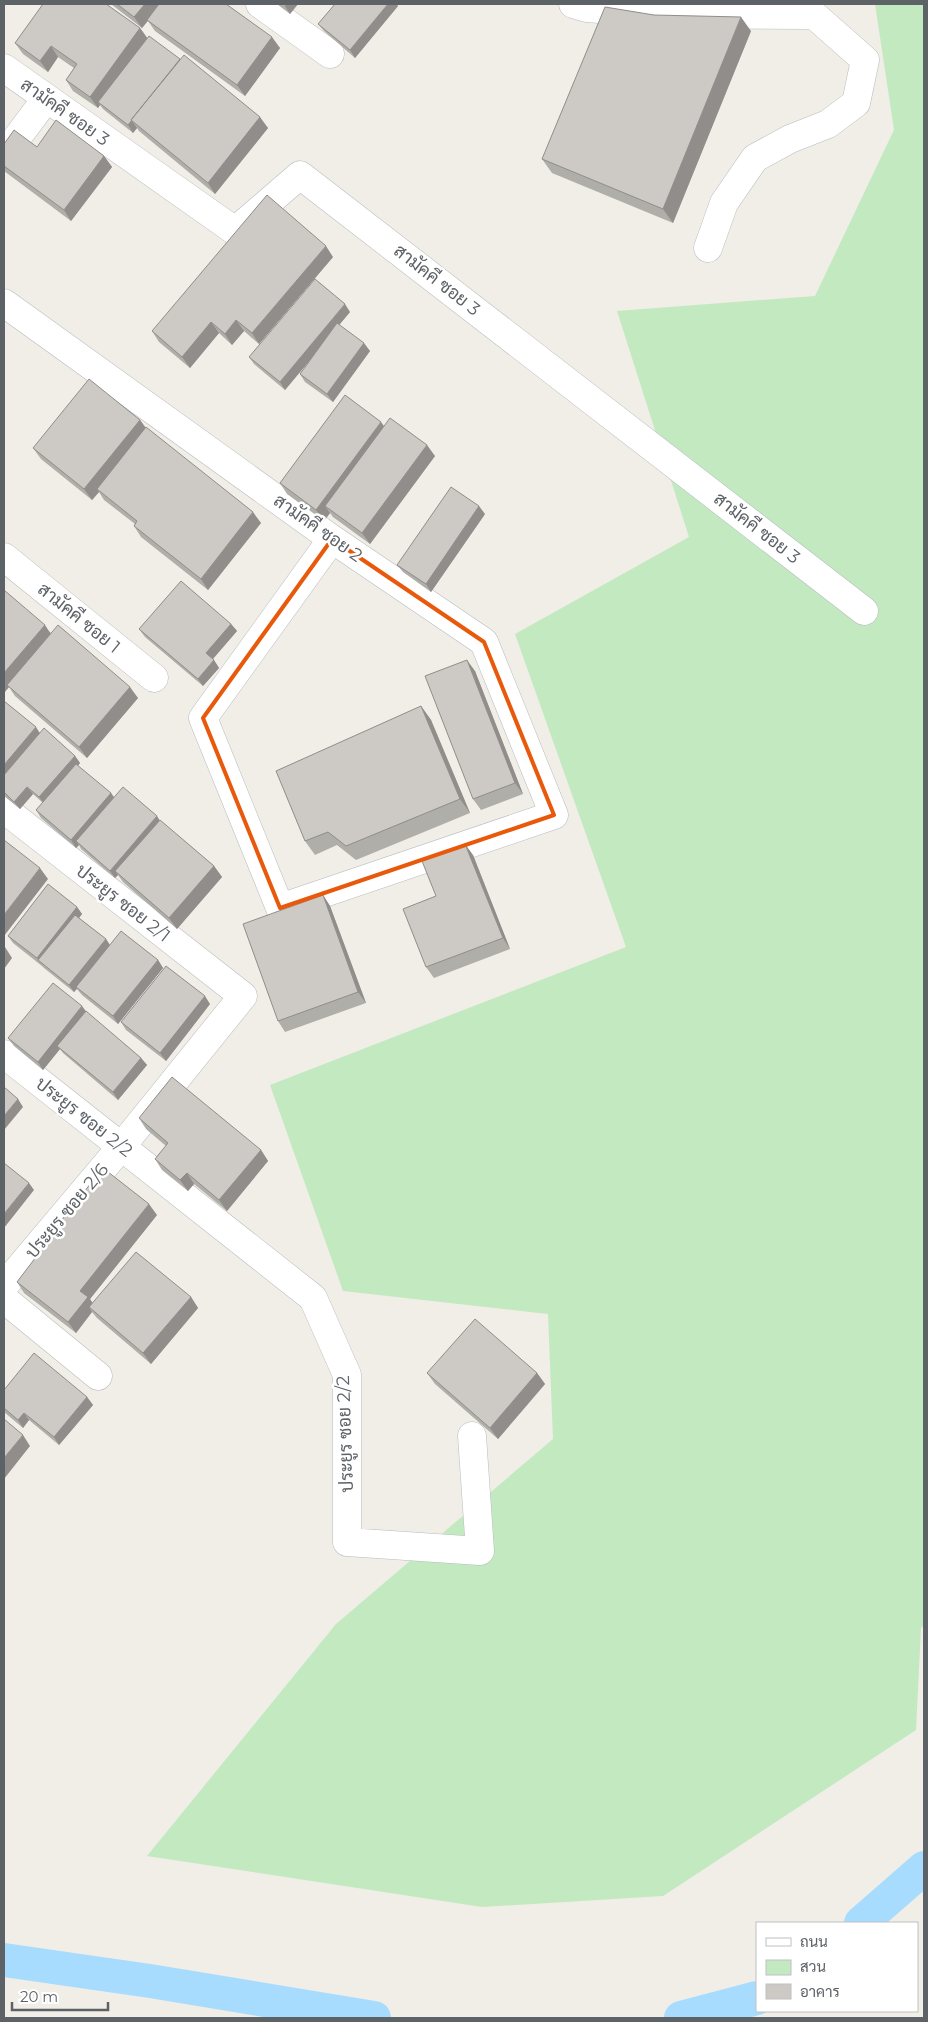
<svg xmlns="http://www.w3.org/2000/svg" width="928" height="2022" viewBox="0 0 928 2022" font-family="Montserrat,Sarabun,sans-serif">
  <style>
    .green { fill: #c3e9c1 }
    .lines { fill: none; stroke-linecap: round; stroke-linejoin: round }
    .canal { stroke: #a7dcff; stroke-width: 34 }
    .minor-casing { stroke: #b8bcc0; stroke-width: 29 }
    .minor { stroke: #fff; stroke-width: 28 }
    .wall { fill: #b0aea9 }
    .shaded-wall { fill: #908d8a }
    .building { fill: #cdcac5; stroke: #908d8a }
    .marked { fill: none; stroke: #e8590c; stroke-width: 4; stroke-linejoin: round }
    .labels { text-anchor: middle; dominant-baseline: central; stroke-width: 5; stroke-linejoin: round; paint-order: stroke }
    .street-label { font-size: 18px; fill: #5d6267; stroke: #fff }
  </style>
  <rect width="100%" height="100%" fill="#f0eee6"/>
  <!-- green -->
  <path class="green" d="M875,4H924V1625L921,1628L916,1730L663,1896L482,1907L147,1856L336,1624L553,1439L548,1314L343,1291L270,1085L626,947L515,634L689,537L617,311L815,296L894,130Z"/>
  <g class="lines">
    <!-- canal -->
    <path class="canal" d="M861,1923L924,1868
      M4,1960L150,1981L374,2018
      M681,2018L757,1998"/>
    <!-- minor casing -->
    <g class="minor-casing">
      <path id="minor" d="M260,4L330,54
        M573,4L587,8L662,14L814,15L865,60L856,103L828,124L790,139L755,158L724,203L708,248
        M4,68L235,231L300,175L864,611
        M4,155L46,99
        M4,303L332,539L484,642L554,815L280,908L203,718L332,539
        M4,557L154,678
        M4,809L243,996L121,1147L4,1286
        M4,1054L313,1298L347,1375V1542L480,1551L472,1436
        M4,1299L98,1376"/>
    </g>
    <!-- minor -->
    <use href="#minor" class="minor"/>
  </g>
  <!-- wall -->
  <path class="wall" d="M111,4H226L280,48L245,96L155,31L148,21L142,28Z
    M277,4H298L290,14Z
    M398,6L355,58L324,31L318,24Z
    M140,28L147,38L180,59L268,128L215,194L139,131L137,128L133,133L103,109L100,105L98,108L73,91L66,80L74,68L58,57L48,72L23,54L15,43Z
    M751,31L673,223L552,173L542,159Z
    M4,144L37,147L104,156L112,167L71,221L4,171Z
    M333,257L259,344L244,331L232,345L219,333L190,368L159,342L152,331Z
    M350,312L339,325L370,351L333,402L305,382L300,374L311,359L285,390L254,364L249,357Z
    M140,420L145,427L261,523L208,590L141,537L134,526L135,524L104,500L99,492L92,500L41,459L33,448Z
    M384,426L435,456L370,544L333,517L330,513L324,521L287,494L280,483Z
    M485,514L431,592L403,572L397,565Z
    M4,590L51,633L138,698L87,758L15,696L9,687L4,693Z
    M231,624L237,631L213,659L219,668L203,686L145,637L139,629Z
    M475,671L523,794L481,810L473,799Z
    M4,701L40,733L75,756L80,763L78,766L111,793L114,797L159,820L214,866L222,877L177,929L123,882L118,875L115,878L81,849L79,845L76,848L41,818L36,810L43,803L33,794L20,809L4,796Z
    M421,706L431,720L470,813L356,860L337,845L315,855L305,841Z
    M473,855L510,949L434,978L426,967L436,896Z
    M323,895L330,906L366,1003L285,1032L278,1021Z
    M77,907L82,914L79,918L106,939L110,945L158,960L163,968L118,1024L82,995L77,989L74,992L44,968L42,966L13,943L8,936Z
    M210,1004L166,1061L126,1030L121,1022Z
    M86,1012L141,1058L147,1065L118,1100L63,1053L60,1049L43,1070L14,1046L8,1038Z
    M139,1118L261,1150L268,1161L227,1211L194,1184L188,1191L162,1170L155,1159L166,1146L146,1129Z
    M157,1215L90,1299L92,1303L191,1297L198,1308L151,1364L97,1318L92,1312L76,1333L24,1293L17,1282L39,1254L37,1251Z
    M427,1373H537L545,1384L498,1439L435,1384Z
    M4,1390L87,1397L93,1405L59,1445L29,1420L23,1428L4,1412Z"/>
  <!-- shaded-wall -->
  <path class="shaded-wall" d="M145,4H161L142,28L134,17Z
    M287,4H298L290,14L285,6Z
    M388,4H397L398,6L355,58L350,50Z
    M741,17L751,31L673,223L663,209Z
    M140,28L148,39L98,102L100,105L98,108L90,97Z
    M272,37L280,48L245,96L237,85Z
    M51,46L58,57L48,72L40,61Z
    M260,117L268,128L215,194L208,183Z
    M132,121L137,128L133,133L128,125Z
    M104,156L112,167L71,221L64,210Z
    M326,246L333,257L259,344L252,333Z
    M345,304L350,312L285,390L280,382Z
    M236,320L244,331L232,345L225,334Z
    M211,322L219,333L190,368L182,357Z
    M364,343L370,351L333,402L327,394Z
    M140,420L148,431L97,489L99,492L92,500L84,489Z
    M381,422L389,433L325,506L330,513L324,521L316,510Z
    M427,445L435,456L370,544L362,533Z
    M479,506L485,514L431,592L426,584Z
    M253,512L261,523L208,590L201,579Z
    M231,624L237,631L211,661L206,653Z
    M45,625L52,636L7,685L9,687L4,693V673Z
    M214,660L219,668L203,686L198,679Z
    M467,660L475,671L523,794L515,783Z
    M130,687L138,698L87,758L79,747Z
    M421,706L431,720L470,813L460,799Z
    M36,727L41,735L4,779V765Z
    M75,756L80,763L45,805L39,797Z
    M27,787L33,794L20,809L14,802Z
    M111,793L116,801L76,841L79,845L76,848L71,840Z
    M157,816L162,824L115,871L118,875L115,878L110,871Z
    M465,844L473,855L510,949L503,938Z
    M214,866L222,877L177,929L169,918Z
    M40,868L48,879L4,936V915Z
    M323,895L330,906L366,1003L358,992Z
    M77,907L82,914L43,964L38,960L42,966L37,958Z
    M106,939L111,947L74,992L69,985Z
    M5,947L12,958L4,969V948Z
    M158,960L163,968L118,1024L113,1016Z
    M205,996L210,1004L166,1061L160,1053Z
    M82,1006L88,1014L57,1046L60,1049L43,1070L38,1062Z
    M141,1058L147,1065L118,1100L113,1092Z
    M18,1099L23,1107L4,1130V1116Z
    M261,1150L268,1161L227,1211L219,1200Z
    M187,1173L194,1184L188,1191L180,1180Z
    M29,1183L34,1190L4,1228V1214Z
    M149,1204L157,1215L90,1299L96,1308L89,1307L92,1312L76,1333L68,1322L80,1291Z
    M191,1297L198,1308L151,1364L143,1353Z
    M537,1373L545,1384L498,1439L490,1428Z
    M87,1397L93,1405L59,1445L54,1437Z
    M24,1413L29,1420L23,1428L18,1420Z
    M23,1435L30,1446L4,1479V1458Z"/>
  <!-- building -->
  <path class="building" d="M43,4H106L140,28L90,97L66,80L77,64L51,46L40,61L15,43Z
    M117,4H145L134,17Z
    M159,4H226L272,37L237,85L147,20Z
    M335,4H388L350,50L318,24Z
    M605,7L654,15L741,17L663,209L542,159Z
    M149,36L180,59L131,120H132L128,125L98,102Z
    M184,55L260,117L208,183L131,120Z
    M56,120L104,156L64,210L4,166V144L14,130L37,147Z
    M267,195L326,246L252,333L236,320L225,334L211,322L182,357L152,331Z
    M315,279L345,304L280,382L249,357Z
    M337,323L364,343L327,394L300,374Z
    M89,379L140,420L84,489L33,448Z
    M345,395L381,422L316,510L280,483Z
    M390,418L427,445L362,533L325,506Z
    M146,427L253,512L201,579L134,526L137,521L97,489Z
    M451,487L479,506L426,584L397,565Z
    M181,581L231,624L206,653L214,660L198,679L139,629Z
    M4,590L45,625L4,673Z
    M58,625L130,687L79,747L7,685Z
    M467,660L515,783L473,799L425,676Z
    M4,701L36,727L4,765Z
    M421,706L460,799L346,846L328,832L305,841L276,771Z
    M44,728L75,756L39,797L27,787L14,802L4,792V775Z
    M76,764L111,793L71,840L36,810Z
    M123,787L157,816L110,871L76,841Z
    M160,820L214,866L169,918L115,871Z
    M4,840L40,868L4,915Z
    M465,844L503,938L426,967L403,909L436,896L422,861Z
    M48,884L77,907L37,958L8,936Z
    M323,895L358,992L278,1021L243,924Z
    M75,915L106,939L69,985L38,960Z
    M121,931L158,960L113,1016L76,987Z
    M166,966L205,996L160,1053L121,1022Z
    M53,983L82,1006L38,1062L8,1038Z
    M86,1011L141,1058L113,1092L57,1046Z
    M172,1077L261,1150L219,1200L187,1173L180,1180L155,1159L168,1143L139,1118Z
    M4,1087L18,1099L4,1116Z
    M4,1163L29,1183L4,1214Z
    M103,1168L149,1204L80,1291L88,1297L68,1322L17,1282L39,1253L37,1251Z
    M136,1252L191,1297L143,1353L89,1307Z
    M475,1319L537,1373L490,1428L427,1373Z
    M34,1353L87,1397L54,1437L24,1413L18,1420L4,1408V1390Z
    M4,1419L23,1435L4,1458Z"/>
  <!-- marked area -->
  <path class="marked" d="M332,539L484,642L554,815L280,908L203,718Z"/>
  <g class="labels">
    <!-- street labels -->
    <g class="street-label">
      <text transform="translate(65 112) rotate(35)">สามัคคี ซอย 3</text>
      <text transform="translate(437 280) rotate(38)">สามัคคี ซอย 3</text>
      <text transform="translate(318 528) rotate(35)">สามัคคี ซอย 2</text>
      <text transform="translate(757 528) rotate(38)">สามัคคี ซอย 3</text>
      <text transform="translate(79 618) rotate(39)">สามัคคี ซอย 1</text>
      <text transform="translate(123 903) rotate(38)">ประยูร ซอย 2/1</text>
      <text transform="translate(84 1117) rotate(38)">ประยูร ซอย 2/2</text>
      <text transform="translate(67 1211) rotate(-50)">ประยูร ซอย 2/6</text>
      <text transform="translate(345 1434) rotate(-92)">ประยูร ซอย 2/2</text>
    </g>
  </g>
  <!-- border -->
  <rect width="928" height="2022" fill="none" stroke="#5d6267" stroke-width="10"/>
  <!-- legend -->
  <rect x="756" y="1922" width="162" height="90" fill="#ffffff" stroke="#bec0c2"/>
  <rect x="766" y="1938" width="25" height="8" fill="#ffffff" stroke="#bec0c2"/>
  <text x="800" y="1947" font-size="15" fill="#5d6267">ถนน</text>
  <rect x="766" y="1960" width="25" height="15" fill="#c3e9c1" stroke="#bec0c2"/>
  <text x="800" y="1972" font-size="15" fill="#5d6267">สวน</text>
  <rect x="766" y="1984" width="25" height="15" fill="#cdcac5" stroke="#bec0c2"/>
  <text x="800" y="1997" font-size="15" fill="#5d6267">อาคาร</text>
  <!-- scale -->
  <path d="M12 2002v8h96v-8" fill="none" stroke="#5d6267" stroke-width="2.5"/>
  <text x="20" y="2002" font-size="15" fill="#5d6267" stroke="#ffffff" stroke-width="4" paint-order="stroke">20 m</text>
</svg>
